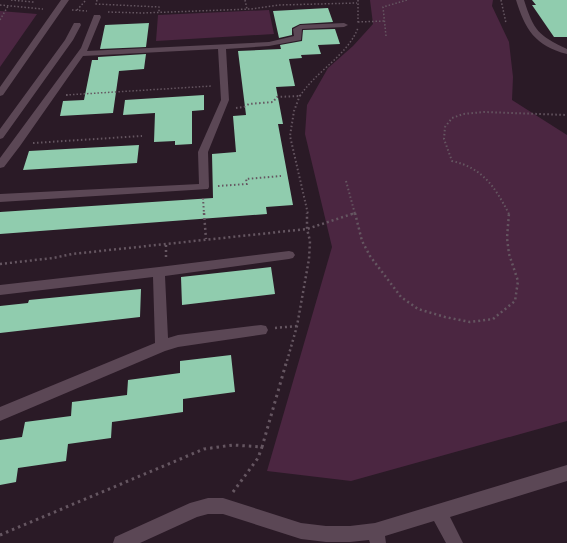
<svg xmlns="http://www.w3.org/2000/svg" width="567" height="543" viewBox="0 0 567 543" font-family="'Space Grotesk',sans-serif">
  <style>
    .green { fill: #4b2641 }
    .building { fill: #90ccae }
    .lines { fill: none; stroke-linecap: round; stroke-linejoin: round }
    .path-far3 { stroke: #655661; stroke-width: 1.5; stroke-dasharray: 1.5 2; stroke-linecap: butt }
    .path-far2 { stroke: #655661; stroke-width: 2; stroke-dasharray: 1.5 2.5; stroke-linecap: butt }
    .path-far1 { stroke: #655661; stroke-width: 2.5; stroke-dasharray: 2 3; stroke-linecap: butt }
    .path { stroke: #655661; stroke-width: 3; stroke-dasharray: 2.5 4; stroke-linecap: butt }
    .minor { fill: #5b4755; fill-rule: evenodd }
  </style>
  <rect width="100%" height="100%" fill="#2a1a26"/>
  <!-- green -->
  <path class="green" d="M370,0H493L492,6L509,42L513,77L512,100L567,135V421L351,481L267,471L332,247L305,134L307,105L328,68L353,46L373,24Z
    M269,10L274,34L156,41L158,15Z
    M0,11L37,14L0,67Z"/>
  <!-- building -->
  <path class="building" d="M532,0H567V37H554L532,5H536Z
    M328,8L333,22L300,24L292,28V35L279,38L273,11Z
    M149,23L146,47L100,49L105,25Z
    M335,29L340,44L318,45L321,54L301,55L302,58L289,59L295,86L276,87L283,124H278L293,205L266,207L267,214L0,234V212L213,198L212,154L236,152L233,116L246,115L238,51L281,49L280,45L302,41L303,30Z
    M146,54L144,69L119,71L113,113L60,116L63,101L84,100L92,60H98V57Z
    M204,95V110L192,111V144L175,145V141L154,142L155,113L123,115L125,100Z
    M139,145L137,163L23,170L29,151Z
    M271,267L275,294L182,305L181,277Z
    M141,289L140,317L0,333V306L28,303L29,300Z
    M231,355L235,392L183,399V412L112,422L111,438L68,444L66,461L18,468L16,482L0,485V440L22,437L25,422L71,416L72,402L127,395L128,380L180,373V361Z"/>
  <g class="lines">
    <!-- path-far3 -->
    <path class="path-far3" d="M11,0L33,2V0
      M97,0L96,4L159,7V12
      M245,0L247,9
      M358,0V23
      M501,0L506,23
      M0,5L43,9
      M72,10L87,11
      M77,10L86,0
      M108,12L143,13L251,9L279,5L357,3
      M0,20L8,6
      M358,22L385,21
      M386,36L383,7L407,0
      M66,95L212,86
      M300,96C316,71 347,56 358,28"/>
    <!-- path-far2 -->
    <path class="path-far2" d="M66,95H70
      M300,95L294,111L290,136L308,214
      M236,108L244,107L249,104L273,102L277,97L300,96
      M33,143L142,136
      M346,181L355,214
      M218,186L247,184L246,179L281,176
      M203,198L204,214
      M352,214L355,213
      M509,214C495,187 483,168 452,161L444,139L445,127L452,118L463,114L484,112L567,115"/>
    <!-- path-far1 -->
    <path class="path-far1" d="M204,213L206,239
      M355,213L362,241L370,256L401,297L418,309L445,317L470,322L493,319L515,301L518,281L509,254L507,238L509,213
      M166,245V257
      M0,264L53,258L72,254L307,229L355,213
      M275,328L297,326
      M287,361L297,326L309,259L310,241L307,229V213"/>
    <!-- path -->
    <path class="path" d="M233,492L258,458L262,447
      M0,535L204,449L233,445L262,447L287,360"/>
    <!-- minor -->
    <path class="minor" d="M61,0H69L3,95L0,96V87Z
      M516,0H524C534,31 538,35 567,49V54C535,46 525,29 516,0Z
      M94,15H100L101,17L87,51L269,42L294,36L293,29L300,25L344,23L348,25L344,27L302,29L301,40L269,46L226,49L229,100L208,152L209,187L208,189L0,202V194L199,184L198,152L221,100L218,49L83,56L20,146L4,167L0,168V158L81,48Z
      M74,23H80L81,25L73,40L3,138L0,139V129L65,40Z
      M289,251L293,252L295,255L293,258L289,259L165,276L168,338L178,335L261,325L266,326L268,330L266,334L178,347L165,351L0,421V407L155,343L153,277L0,295V285L159,267Z
      M567,465V481L450,517L463,543H446L434,521L385,536L386,543H370L369,540L350,542H326L301,539L223,514H208L197,517L140,543H113L115,537L190,503L208,498H223L301,523L326,526H350L375,523Z"/>
  </g>
</svg>
